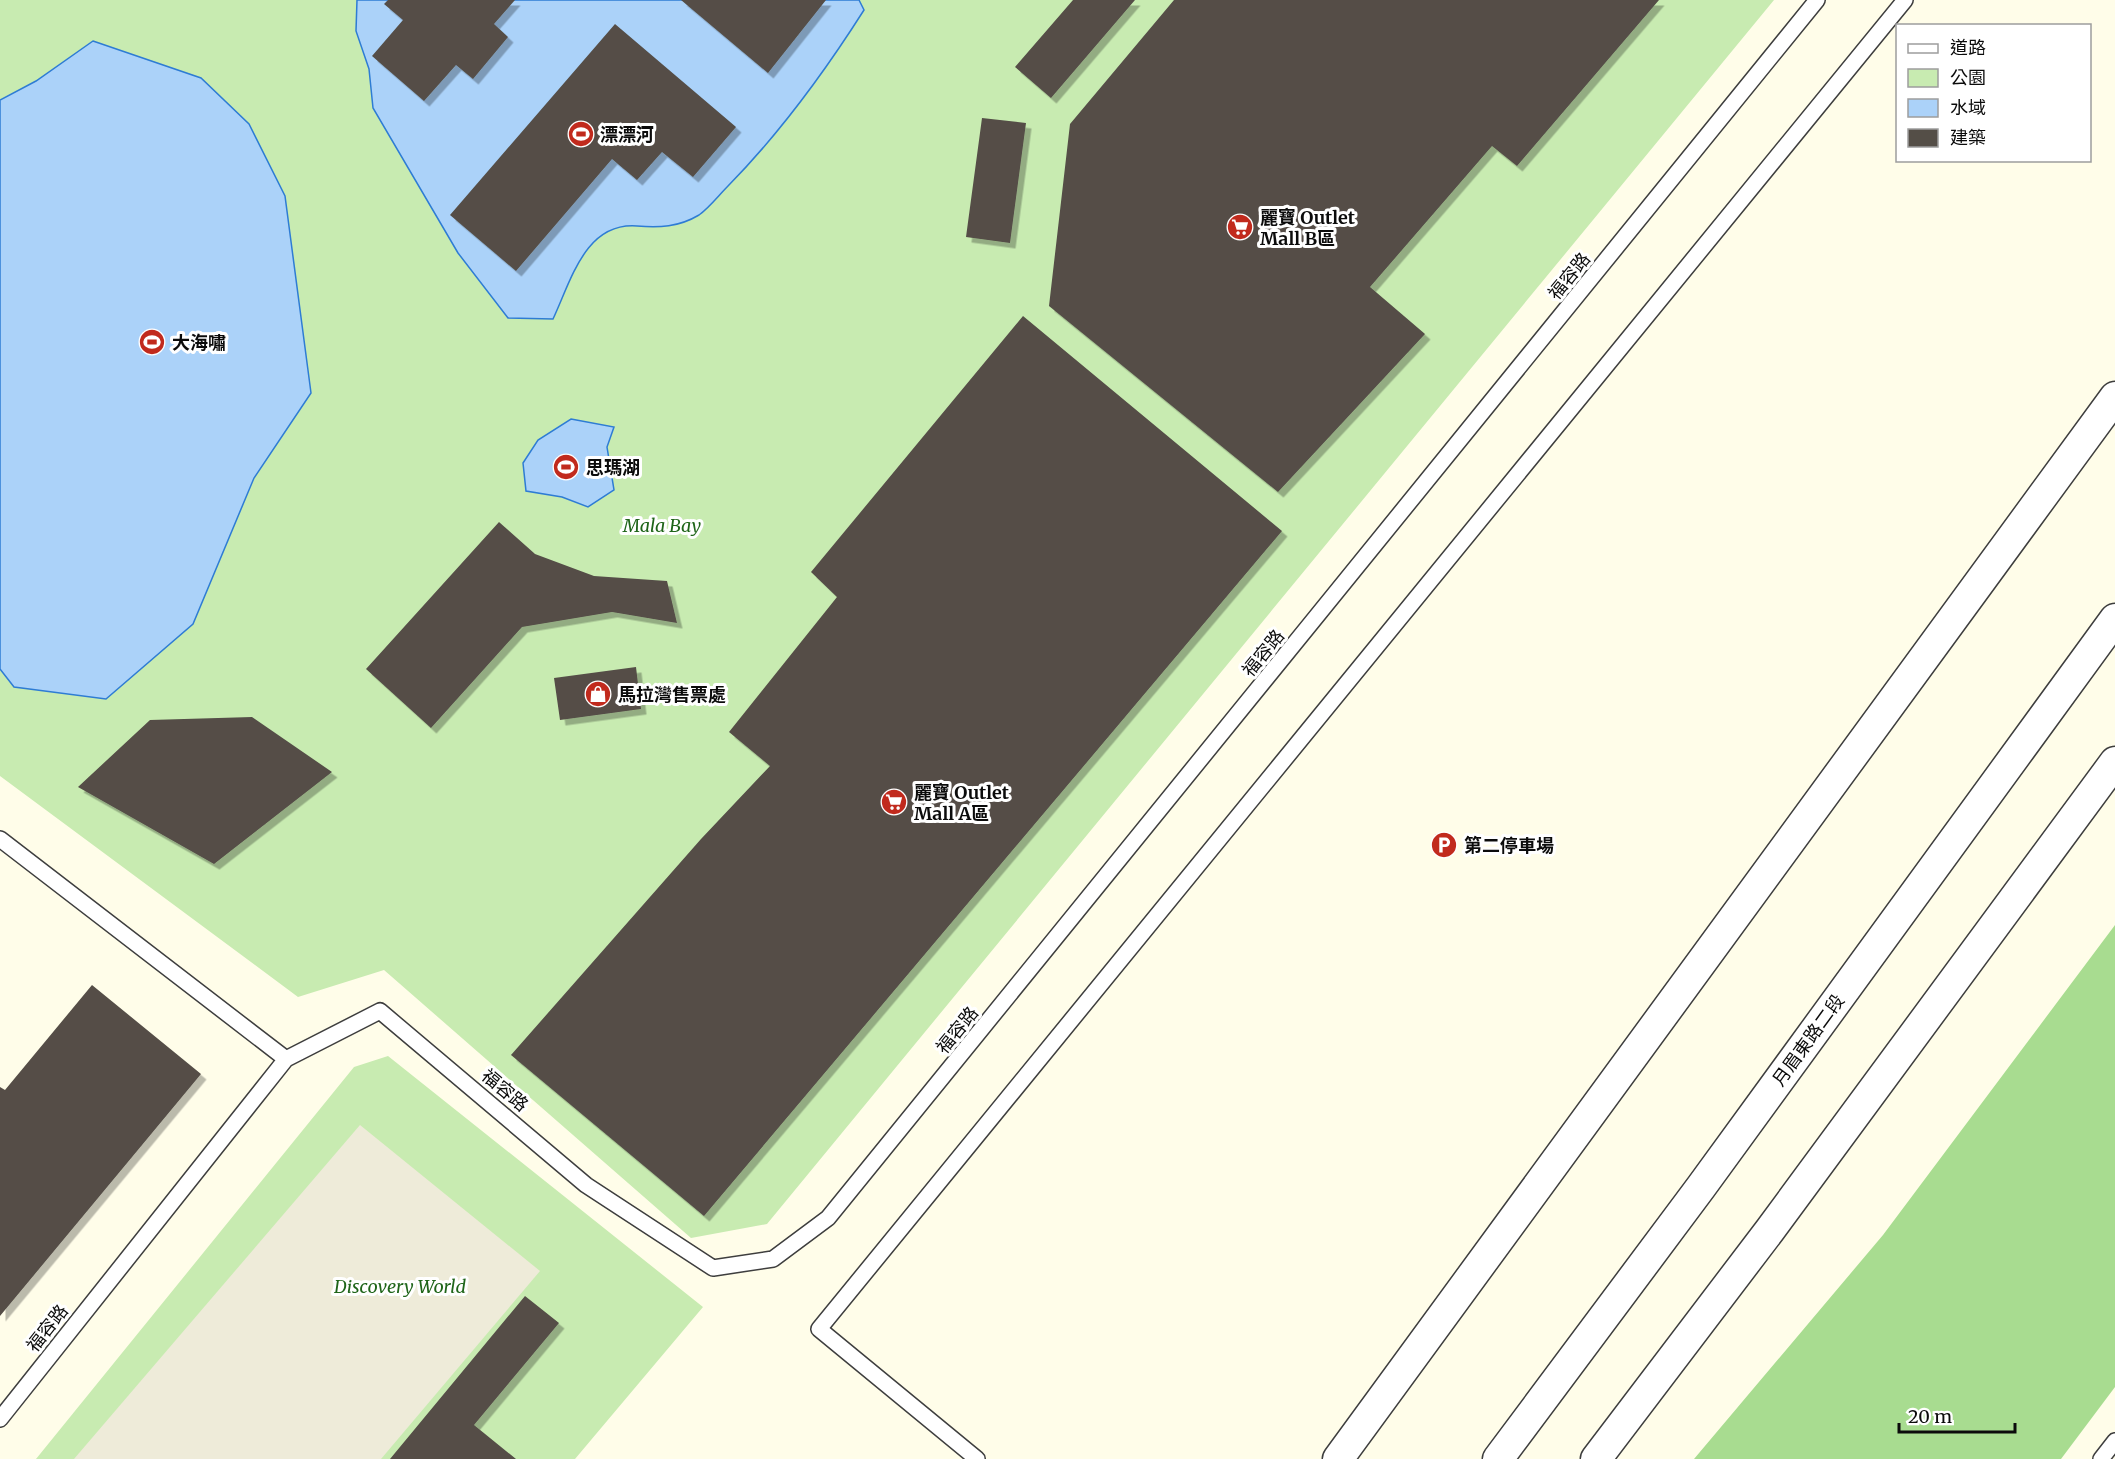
<svg xmlns="http://www.w3.org/2000/svg" width="2115" height="1459" viewBox="0 0 2115 1459" font-family="Merriweather,'Noto Sans TC',serif">
  <style>
    .green { fill: #c8ebb1 }
    .forest { fill: #a8dc90 }
    .plaza { fill: #eeebd9 }
    .water { fill: #abd2f9; stroke: #2e7cd4; stroke-width: 1.5 }
    .building { fill: #544e47; filter: url(#shadow) }
    .lines { fill: none; stroke-linecap: round; stroke-linejoin: round }
    .lane-casing { stroke: #3e3e3e; stroke-width: 18 }
    .street-casing { stroke: #3e3e3e; stroke-width: 33 }
    .lane { stroke: #fff; stroke-width: 15 }
    .street { stroke: #fff; stroke-width: 30 }
    .labels { text-anchor: middle; dominant-baseline: central; stroke-width: 6; stroke-linejoin: round; paint-order: stroke }
    .poi-label { font-size: 18px; font-weight: bold; fill: #0b0b0b; stroke: #fff; text-anchor: start }
    .street-label { font-size: 18px; fill: #0b0b0b; stroke: #fff }
    .park-label { font-size: 18px; font-style: italic; fill: #1f6519; stroke: #fff }
  </style>
  <defs>
    <filter id="shadow"><feDropShadow dx="5.5" dy="5.5" stdDeviation="0" flood-color="#0004"/></filter>
  </defs>
  <rect width="100%" height="100%" fill="#fffde9"/>
  <!-- green -->
  <path class="green" d="M0,0H1774L767,1224L691,1238L384,970L298,997L0,776Z
    M388,1056L703,1307L575,1459H36L354,1067Z"/>
  <!-- forest -->
  <path class="forest" d="M2115,925V1387L2061,1459H1694L1883,1235Z"/>
  <!-- plaza -->
  <path class="plaza" d="M360,1125L540,1271L381,1459H74Z"/>
  <!-- water -->
  <path class="water" d="M357,0H859L864,10C824,73 780,133 728,186C719,195 709,208 699,215C679,227 659,228 637,226C585,222 571,281 553,319L508,318L458,253L373,108L369,69L356,31Z
    M93,41L201,78L249,124L285,196L311,393L254,478L193,624L106,699L14,687L0,669V100L36,81Z
    M571,419L614,427L607,447L614,490L588,507L562,497L526,491L523,463L538,440Z"/>
  <!-- building -->
  <path class="building" d="M388,0H515L494,24L508,37L473,79L456,65L424,101L372,56L403,20L384,4Z
    M681,0H826L768,73Z
    M1073,0H1135L1051,98L1015,67Z
    M1174,0H1659L1517,166L1492,146L1370,287L1425,334L1278,492L1049,306L1070,124Z
    M615,24L736,127L693,177L662,152L637,180L612,159L516,271L450,215Z
    M982,118L1026,123L1010,243L966,237Z
    M1023,316L1282,531L704,1216L511,1055L701,839L770,766L729,732L837,597L811,572Z
    M499,522L535,554L594,576L667,581L677,623L612,612L522,627L431,728L366,669Z
    M636,667L641,709L560,720L554,678Z
    M252,717L332,772L214,864L78,787L150,720Z
    M92,985L201,1074L0,1316V1087L5,1090Z
    M525,1296L559,1323L474,1425L516,1459H390Z"/>
  <g class="lines">
    <!-- lane casing -->
    <g class="lane-casing">
      <path id="lane" d="M0,839L286,1059
        M0,1419L286,1059L380,1011L586,1185L713,1268L773,1259L828,1218L1817,0
        M977,1459L819,1329L1905,0
        M2101,1459L2115,1441"/>
    </g>
    <!-- street casing -->
    <g class="street-casing">
      <path id="street" d="M1338,1459L2115,397
        M1498,1459L1701,1187L2115,619
        M1596,1459L1770,1230L2115,762"/>
    </g>
    <!-- lane -->
    <use href="#lane" class="lane"/>
    <!-- street -->
    <use href="#street" class="street"/>
  </g>
  <!-- icons -->
  <defs>
    <g id="stadium-disc" transform="scale(1.35)"><circle r="9.5" fill="#c12a1d" stroke="#fff"/><path d="M0-5a6.5 5 0 1 0 0 10a6.5 5 0 1 0 0-10ZM-3.5-1.8h7v3.6h-7Z" fill="#fff"/></g>
    <g id="supermarket-disc" transform="scale(1.35)"><circle r="9.5" fill="#c12a1d" stroke="#fff"/><path d="M-6-5.5h2.5l.6 2H6L4.5 2H-2.5L-4.4-4H-6ZM-1.5 3.2a1.3 1.3 0 1 0 .1 0ZM3 3.2a1.3 1.3 0 1 0 .1 0Z" fill="#fff"/></g>
    <g id="shop-disc" transform="scale(1.35)"><circle r="9.5" fill="#c12a1d" stroke="#fff"/><path d="M-5-2.5h2.3a2.7 3.5 0 0 1 5.4 0H5L5.5 6h-11ZM-1.5-2.5h3a1.5 2.3 0 0 0-3 0Z" fill="#fff"/></g>
    <g id="parking-disc" transform="scale(1.35)"><circle r="9.5" fill="#c12a1d" stroke="#fff"/><path d="M-3.5-5.5H1a3.5 3.5 0 0 1 0 7H-1V5.5H-3.5ZM-1-3.4V-.6H.8a1.4 1.4 0 0 0 0-2.8Z" fill="#fff"/></g>
  </defs>
  <g fill-rule="evenodd">
    <use href="#stadium-disc" x="581" y="134"/>
    <use href="#supermarket-disc" x="1240" y="227"/>
    <use href="#stadium-disc" x="152" y="342"/>
    <use href="#stadium-disc" x="566" y="467"/>
    <use href="#shop-disc" x="598" y="694"/>
    <use href="#supermarket-disc" x="894" y="802"/>
    <use href="#parking-disc" x="1444" y="845"/>
  </g>
  <g class="labels">
    <!-- poi labels -->
    <g class="poi-label">
      <text x="600" y="134">漂漂河</text>
      <text x="1260" y="217">麗寶 Outlet<tspan x="1260" dy="21">Mall B區</tspan></text>
      <text x="172" y="342">大海嘯</text>
      <text x="586" y="467">思瑪湖</text>
      <text x="618" y="694">馬拉灣售票處</text>
      <text x="914" y="792">麗寶 Outlet<tspan x="914" dy="21">Mall A區</tspan></text>
      <text x="1464" y="845">第二停車場</text>
    </g>
    <!-- street labels -->
    <g class="street-label">
      <text transform="translate(1569 276) rotate(-51)">福容路</text>
      <text transform="translate(1263 653) rotate(-51)">福容路</text>
      <text transform="translate(957 1030) rotate(-51)">福容路</text>
      <text transform="translate(1808 1040) rotate(-54)">月眉東路二段</text>
      <text transform="translate(505 1090) rotate(40)">福容路</text>
      <text transform="translate(47 1328) rotate(-52)">福容路</text>
    </g>
    <!-- park labels -->
    <g class="park-label">
      <text x="662" y="525">Mala Bay</text>
      <text x="400" y="1286">Discovery World</text>
    </g>
  </g>
  <!-- legend -->
  <rect x="1896" y="24" width="195" height="138" fill="#ffffff" stroke="#9d9d9d" stroke-width="1.5"/>
  <rect x="1908" y="44" width="30" height="9" fill="#ffffff" stroke="#9d9d9d" stroke-width="1.5"/>
  <text x="1950" y="54" font-size="18" fill="#0b0b0b">道路</text>
  <rect x="1908" y="69" width="30" height="18" fill="#c8ebb1" stroke="#9d9d9d" stroke-width="1.5"/>
  <text x="1950" y="84" font-size="18" fill="#0b0b0b">公園</text>
  <rect x="1908" y="99" width="30" height="18" fill="#abd2f9" stroke="#9d9d9d" stroke-width="1.5"/>
  <text x="1950" y="114" font-size="18" fill="#0b0b0b">水域</text>
  <rect x="1908" y="129" width="30" height="18" fill="#544e47" stroke="#9d9d9d" stroke-width="1.5"/>
  <text x="1950" y="144" font-size="18" fill="#0b0b0b">建築</text>
  <!-- scale -->
  <path d="M1899 1423v9h116v-9" fill="none" stroke="#0b0b0b" stroke-width="3"/>
  <text x="1908" y="1423" font-size="18" fill="#0b0b0b" stroke="#ffffff" stroke-width="4.5" paint-order="stroke">20 m</text>
</svg>
